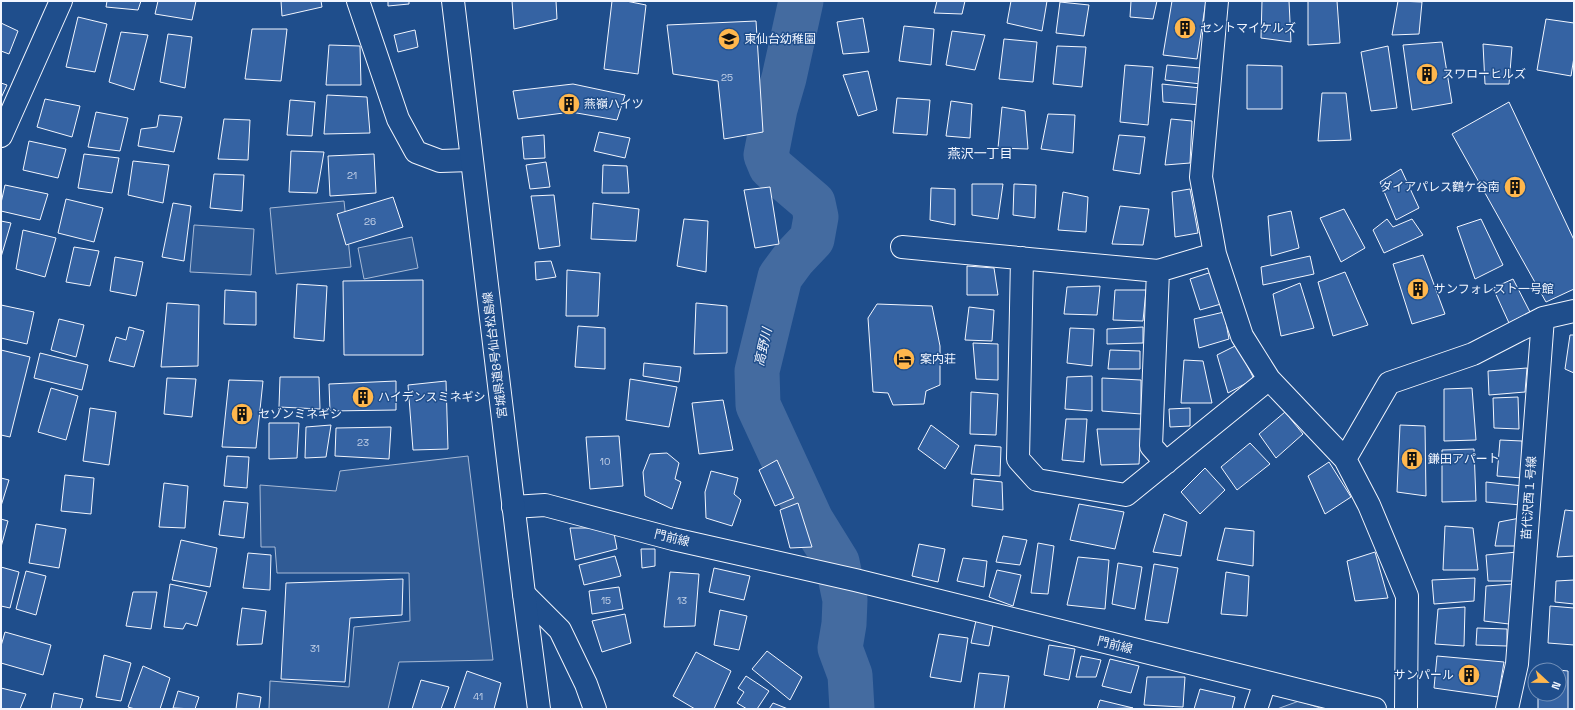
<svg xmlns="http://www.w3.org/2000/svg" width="1575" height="710" viewBox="0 0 1575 710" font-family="'Space Grotesk','Noto Sans JP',sans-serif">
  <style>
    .built { fill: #305b95; stroke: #a8bbd7 }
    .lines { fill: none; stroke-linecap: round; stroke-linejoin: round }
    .river { stroke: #446ba0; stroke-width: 45 }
    .building { fill: #3563a3; stroke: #f2f6ff }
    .minor-casing { stroke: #f2f6ff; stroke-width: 24 }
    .major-casing { stroke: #f2f6ff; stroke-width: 24 }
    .minor { stroke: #1f4e8c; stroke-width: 22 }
    .major { stroke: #1f4e8c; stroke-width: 22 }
    .labels { text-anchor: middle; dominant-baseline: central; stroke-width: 3; stroke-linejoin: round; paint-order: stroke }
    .number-label { font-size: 10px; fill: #c3d1e8 }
    .poi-label { font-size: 12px; fill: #f2f6ff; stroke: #1f4e8c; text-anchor: start }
    .street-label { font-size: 12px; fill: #f2f6ff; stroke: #1f4e8c }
    .neighbourhood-label { font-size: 13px; fill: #f2f6ff; stroke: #1f4e8c }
    .water-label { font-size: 13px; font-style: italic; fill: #f2f6ff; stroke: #1f4e8c }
  </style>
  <rect width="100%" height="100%" fill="#1f4e8c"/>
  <!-- built -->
  <path class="built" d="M344,201L351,267L276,274L270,208Z
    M194,225L254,229L251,275L190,272Z
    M412,237L418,268L364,279L358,248Z
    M468,456L493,660L399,662L388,709H269L270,681L349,687L354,627L410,621L409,573H277L275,547H261L260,485L336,491L340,471Z
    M1299,701L1323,709H1277Z"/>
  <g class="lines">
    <!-- river -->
    <path class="river" d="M801,1L784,78L775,109L766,155L771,167L813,203L816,217L812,239L794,258L780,277L757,371L758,405L811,520L837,562L845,600L844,624L840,648L850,675L852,709"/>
  </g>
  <!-- building -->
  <path class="building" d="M107,1H141L138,10L106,7Z
    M158,1H196L192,20L155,14Z
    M281,1H321L322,7L282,16Z
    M388,1H409V4L388,6Z
    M512,1H556L557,19L514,29Z
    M612,1H626L646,5L638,74L604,69Z
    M937,1H965L962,14L934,13Z
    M1011,1H1047L1042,31L1007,23Z
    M1131,1H1157L1153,19L1130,17Z
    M1172,1H1206L1197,59L1163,55Z
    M1262,1H1289L1291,42L1261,38Z
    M1308,1H1337L1340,43L1308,45Z
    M1398,1L1422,2L1419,34L1392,35Z
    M1060,2L1089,5L1084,36L1056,33Z
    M78,17L107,24L95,72L66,67Z
    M863,18L869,52L843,54L837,22Z
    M1546,19L1574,23V57L1571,76L1537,70Z
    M756,21L763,132L724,139L718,81L673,74L667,25Z
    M1,23L18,31L9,54L1,51Z
    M904,26L934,29L931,65L899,61Z
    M252,29H287L281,81L245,79Z
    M415,30L418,47L398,52L394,35Z
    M952,31L985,35L975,70L946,65Z
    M121,32L148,35L134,90L109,82Z
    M168,34L192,37L185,88L160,82Z
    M1004,39L1037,42L1033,82L999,79Z
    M1442,42L1452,103L1412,110L1403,45Z
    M1483,44L1512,47L1509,84H1485Z
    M329,45L360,46L361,85H326Z
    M1057,46L1086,47L1082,87L1053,84Z
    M1388,46L1397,108L1371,111L1361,52Z
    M1125,65L1153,67L1148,125L1120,122Z
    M1167,65L1201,68V84L1165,80Z
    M1247,65L1282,66V109H1247Z
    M868,71L877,110L858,116L843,75Z
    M1,83L7,85L1,98Z
    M573,84L625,95L617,120L571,112L518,119L513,91Z
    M1162,84L1201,88L1202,105L1163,102Z
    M1322,93H1346L1351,140L1318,141Z
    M327,95L367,97L370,133L324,134Z
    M897,98L930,100L927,135L893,133Z
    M45,99L80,106L72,137L37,127Z
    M290,100L315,102L312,136L287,135Z
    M951,101L972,104L970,138L946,136Z
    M1509,102L1574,240V289L1546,302L1452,134Z
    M1002,107L1025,111L1028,149L998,148Z
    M96,112L128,118L120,151L88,147Z
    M1048,114L1075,115L1073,153L1041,149Z
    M159,115L182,117L174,152L138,146L141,129L157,127Z
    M224,119L250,120L248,160L218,159Z
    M1171,119L1192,121L1190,163L1165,165Z
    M599,132L630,138L625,158L594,151Z
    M544,135L545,158L524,159L522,137Z
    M1119,135L1145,137L1140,174L1113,170Z
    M29,141L66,149L58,178L23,170Z
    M291,151L324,152L317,193L289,192Z
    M84,154L119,158L112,193L78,188Z
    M374,154L376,193L330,196L328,156Z
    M133,161L169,165L163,203L128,195Z
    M546,162L550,187L530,189L526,165Z
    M603,165L627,166L629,193H602Z
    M1401,169L1419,208L1396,220L1380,182Z
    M214,174L244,175L242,211L210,208Z
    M972,184H1003L998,219L972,215Z
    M1014,184L1036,185L1035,218L1013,215Z
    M5,185L48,194L40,220L1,211V203Z
    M770,187L779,244L755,248L744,190Z
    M931,188L955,189V225L930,220Z
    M1190,189L1198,233L1175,237L1172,192Z
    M1063,192L1088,197L1086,232L1058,230Z
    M554,195L560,246L539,249L531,196Z
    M393,197L403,227L346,245L337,214Z
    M66,199L103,208L94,242L58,233Z
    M173,203L191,206L184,261L162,257Z
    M593,203L639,209L636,241L591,239Z
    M1120,206L1149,209L1143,245L1112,244Z
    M1344,209L1365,248L1341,262L1320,218Z
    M1291,211L1299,248L1271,256L1268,216Z
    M684,219L708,221L706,272L677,266Z
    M1387,219L1393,227L1412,219L1423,235L1384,253L1373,230Z
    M1481,219L1503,265L1475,279L1457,227Z
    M1,221L11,223L1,257Z
    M23,230L56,238L45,277L16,269Z
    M74,247L99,251L90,286L66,282Z
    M1423,255L1445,314L1412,324L1393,264Z
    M1310,256L1314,274L1263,285L1261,267Z
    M115,257L143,262L136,296L110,291Z
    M551,261L556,277L536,280L535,262Z
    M967,266L994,268L998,295H967Z
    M567,270L600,273L598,316H566Z
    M1212,272L1221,304L1200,310L1190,279Z
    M1345,272L1368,325L1333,336L1318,282Z
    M1513,279L1530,312L1509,323L1493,288Z
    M423,280V355H344L343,281Z
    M1300,283L1314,328L1281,336L1273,294Z
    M297,284L327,286L324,341L294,338Z
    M1100,286L1097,315L1064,314L1067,287Z
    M225,290L256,292V325L224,324Z
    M1115,290H1146L1143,321L1113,320Z
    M167,303L199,305L198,366L161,367Z
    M696,303L727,306V353L694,354Z
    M877,304L932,306L940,346V385L926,391L924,404L893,405L888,393L873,392L868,318Z
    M1,305L34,312L27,344L1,338Z
    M969,307L994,310L992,341L965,340Z
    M1224,312L1229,339L1199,348L1194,319Z
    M59,319L84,325L76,357L51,350Z
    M578,326L605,328V369L575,367Z
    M129,327L144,331L134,367L109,361L116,337L126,340Z
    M1143,327V343L1107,344V329Z
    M1070,328L1094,329L1092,366L1067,363Z
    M1570,335H1574V373L1565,369Z
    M973,343L998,344V380L976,379Z
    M1237,345L1254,379L1228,393L1217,355Z
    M1,350L30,357L10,437L1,435Z
    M1110,350L1140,351V369H1108Z
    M40,353L88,365L82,390L34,378Z
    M1184,360L1203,361L1212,403H1181Z
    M644,363L681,367L679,382L643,376Z
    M1527,368L1525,392L1489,395L1488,371Z
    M1092,376V411L1065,409L1067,377Z
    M280,377H319L320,409L279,407Z
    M167,378L196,379L192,417L164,414Z
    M1102,378L1141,380V414L1102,411Z
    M630,379L677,387L669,427L626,420Z
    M229,380L263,381L256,448L222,447Z
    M396,381V410L330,411L329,384Z
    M446,381L448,449L413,450L408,385Z
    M51,388L78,396L66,440L38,432Z
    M1472,388L1476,440L1444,441V389Z
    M971,392L998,394L996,435L970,434Z
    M1518,397L1519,429L1494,428L1493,398Z
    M723,400L733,450L699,454L692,403Z
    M90,408L116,412L109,465L83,461Z
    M1190,408V426L1170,427L1169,409Z
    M1285,412L1303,434L1276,458L1259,434Z
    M1066,419H1087L1084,462L1062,460Z
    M269,423H299L297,458L269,459Z
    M331,425L326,457L305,458L306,427Z
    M931,425L959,446L945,469L918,449Z
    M1400,425L1425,426L1426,496L1397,492Z
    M391,427L389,459L335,456L336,428Z
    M1097,429H1141L1139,464L1101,465Z
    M619,436L623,486L590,489L586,437Z
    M1500,440L1522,441V478L1497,476Z
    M1250,443L1270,464L1237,490L1221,467Z
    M975,445L1001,447L1000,476L971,474Z
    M1474,449L1476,501L1442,502V450Z
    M667,453L679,463L675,479L681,482L672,509L645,496L643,472L650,454Z
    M227,456L249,457L247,488L224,486Z
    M777,460L794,498L775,506L759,470Z
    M1329,462L1351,497L1325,514L1308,476Z
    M1205,468L1225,490L1200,514L1181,492Z
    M711,471L738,478L734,494L741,500L732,526L706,518L705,492Z
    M65,475L94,478L91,514L61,511Z
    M1,478L9,480L1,506Z
    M974,479L1002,482L1003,510L972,506Z
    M1486,482L1523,486L1521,505L1486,502Z
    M164,483L188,486L185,528L159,527Z
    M224,501L248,503L244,538L219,535Z
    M798,503L812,547L790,548L780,510Z
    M1079,504L1124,512L1115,549L1070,540Z
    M1565,510L1574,511V556L1557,557Z
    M1164,514L1187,522L1181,556L1153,552Z
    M1520,518V546H1495L1499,522Z
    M1,519L8,521L1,547Z
    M36,524L66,529L59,568L29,563Z
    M1445,526L1473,528L1478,570H1443Z
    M570,528H613L617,549L575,560Z
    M1225,528L1254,531L1253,566L1217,560Z
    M1003,536L1027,540L1020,565L996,562Z
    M181,540L217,548L210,587L172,580Z
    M1038,543L1054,546L1048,594L1031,593Z
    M919,544L945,549L938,582L912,576Z
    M641,549H655V566L642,568Z
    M1375,552L1388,598L1355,601L1347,561Z
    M1517,552L1516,581H1488L1486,555Z
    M248,553L271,555L270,590L243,588Z
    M615,556L621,576L584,585L579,565Z
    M1078,557L1109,560L1105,609L1067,605Z
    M963,558L987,561L984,587L957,581Z
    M1118,563L1142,567L1135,609L1112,604Z
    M1154,564L1178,568L1168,623L1145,620Z
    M1,567L19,572L10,608L1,606Z
    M714,568L750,576L744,600L709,592Z
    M997,570L1021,575L1013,606L989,597Z
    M26,571L46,576L36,615L16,609Z
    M670,572L699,574L695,626L664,627Z
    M1226,572L1249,576L1247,616L1221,614Z
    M1475,578L1474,601L1434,604L1432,580Z
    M403,579L402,615L350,618L345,682L281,679L286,583Z
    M1574,580V604L1555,602L1556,581Z
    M170,584L207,592L197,626L186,623L183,629L164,627Z
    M1513,584L1509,624L1484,621L1486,586Z
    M619,587L623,609L592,614L589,591Z
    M133,592H157L151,629L126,626Z
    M1550,606L1574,608V645L1548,643Z
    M1465,607L1464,646L1435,644L1438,609Z
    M242,608L266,611L262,644L237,645Z
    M720,610L747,616L739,650L714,645Z
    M625,614L631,643L602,652L592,621Z
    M977,616L994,620L989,646L971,643Z
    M1477,628L1507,629V646L1476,645Z
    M5,632L51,645L43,675L1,663V646Z
    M939,634L968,638L961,682L930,677Z
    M1049,645L1075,649L1069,680L1044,675Z
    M767,651L802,677L790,700L752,669Z
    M696,652L731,671L714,709H695L673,696Z
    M104,655L131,663L121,701L96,697Z
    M1081,656L1101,660L1096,677H1076Z
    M1437,656L1504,662L1498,697L1434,688Z
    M1110,659L1139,666L1131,693L1102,686Z
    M143,666L170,678L160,709H135L128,707Z
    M1559,670L1568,671V709H1538V694H1559Z
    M467,671L501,683L494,709H454Z
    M979,673L1009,676L1004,709H974Z
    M746,676L769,691L757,709H747L737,703L744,692L738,688Z
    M1147,677H1185L1183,707L1144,705Z
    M421,680L449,687L441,709H412Z
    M1,688L26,694L20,709H1Z
    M1200,689L1235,697L1232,709H1194Z
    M178,691L199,697L195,709L173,708Z
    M54,693L83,699L80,709H51Z
    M238,693L261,697L259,709H236Z
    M1100,700L1133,708L1097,709Z
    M773,703L788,709H769Z"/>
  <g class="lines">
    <!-- minor casing -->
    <g class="minor-casing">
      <path id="minor" d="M358,1L398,119L416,152L440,161L471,160
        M1217,1L1201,177L1215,254L1242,336L1269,379L1345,459L1369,505L1407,596L1406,709
        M1,136L61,1
        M902,247L1158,271L1215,254
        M1022,258L1018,459L1037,480L1126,495L1269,379
        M1158,271L1151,446L1166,463
        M1345,459L1389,383L1473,354L1543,318
        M513,507L545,505L673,539L855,580L1375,709
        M524,594L560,630L586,684L595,709
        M1256,709L1265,682
        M1507,709L1517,664L1543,318L1574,311"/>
    </g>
    <!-- major casing -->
    <g class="major-casing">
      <path id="major" d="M453,1L524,594L539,709"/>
    </g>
    <!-- minor -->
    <use href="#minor" class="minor"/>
    <!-- major -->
    <use href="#major" class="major"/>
  </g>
  <!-- icons -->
  <defs>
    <g id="building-disc" transform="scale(1.15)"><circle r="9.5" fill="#ffb74d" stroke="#1f4e8c"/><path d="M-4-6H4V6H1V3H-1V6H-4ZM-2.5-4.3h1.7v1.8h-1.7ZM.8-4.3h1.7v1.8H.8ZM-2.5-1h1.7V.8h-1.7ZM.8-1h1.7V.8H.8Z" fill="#111"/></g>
    <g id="school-disc" transform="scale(1.15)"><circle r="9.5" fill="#ffb74d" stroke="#1f4e8c"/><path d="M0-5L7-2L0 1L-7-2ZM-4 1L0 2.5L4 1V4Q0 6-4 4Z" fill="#111"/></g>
    <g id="hotel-disc" transform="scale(1.15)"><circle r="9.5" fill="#ffb74d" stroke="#1f4e8c"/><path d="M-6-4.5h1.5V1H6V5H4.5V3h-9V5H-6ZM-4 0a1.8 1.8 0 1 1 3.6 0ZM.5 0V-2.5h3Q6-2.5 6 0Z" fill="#111"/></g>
  </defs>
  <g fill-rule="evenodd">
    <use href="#building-disc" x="1185" y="28"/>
    <use href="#school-disc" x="729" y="39"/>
    <use href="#building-disc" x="1427" y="74"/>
    <use href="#building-disc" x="569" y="104"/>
    <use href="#building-disc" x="1515" y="187"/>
    <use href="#building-disc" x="1418" y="289"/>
    <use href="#hotel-disc" x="904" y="359"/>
    <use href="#building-disc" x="363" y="397"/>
    <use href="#building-disc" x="242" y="414"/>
    <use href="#building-disc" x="1412" y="459"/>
    <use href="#building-disc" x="1469" y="675"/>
  </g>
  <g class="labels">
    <!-- number labels -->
    <g class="number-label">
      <text x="727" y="77">25</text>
      <text x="352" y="175">21</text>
      <text x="370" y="221">26</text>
      <text x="363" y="442">23</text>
      <text x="605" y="461">10</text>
      <text x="606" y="600">15</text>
      <text x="682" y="600">13</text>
      <text x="315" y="648">31</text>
      <text x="478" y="696">41</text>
    </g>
    <!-- poi labels -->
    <g class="poi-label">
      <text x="1200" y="28">セントマイケルズ</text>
      <text x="744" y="39">東仙台幼稚園</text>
      <text x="1442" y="74">スワローヒルズ</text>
      <text x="584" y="104">燕嶺ハイツ</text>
      <text x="1500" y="187" text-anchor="end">ダイアパレス鶴ケ谷南</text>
      <text x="1434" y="289">サンフォレスト一号館</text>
      <text x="920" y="359">案内荘</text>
      <text x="378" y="397">ハイデンスミネギシ</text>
      <text x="258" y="414">セゾンミネギシ</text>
      <text x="1428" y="459">鎌田アパート</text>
      <text x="1454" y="675" text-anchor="end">サンパール</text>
    </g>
    <!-- street labels -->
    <g class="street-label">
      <text transform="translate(495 355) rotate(-97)">宮城県道8号仙台松島線</text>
      <text transform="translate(1529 498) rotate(-86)">苗代沢西１号線</text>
      <text transform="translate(672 538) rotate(14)">門前線</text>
      <text transform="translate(1115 645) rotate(14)">門前線</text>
    </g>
    <!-- neighbourhood labels -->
    <g class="neighbourhood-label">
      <text x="980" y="153">燕沢一丁目</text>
    </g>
    <!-- water labels -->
    <g class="water-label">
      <text transform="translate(763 347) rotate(-77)">高野川</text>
    </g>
  </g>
  <!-- border -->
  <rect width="1575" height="710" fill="none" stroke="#f2f6ff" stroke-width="4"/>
  <!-- north arrow -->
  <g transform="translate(1547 682) rotate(112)"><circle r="19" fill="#1f4e8c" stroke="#7391ba"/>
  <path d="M0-3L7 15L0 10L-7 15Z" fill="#ffb74d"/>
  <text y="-6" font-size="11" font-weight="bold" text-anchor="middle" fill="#f2f6ff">N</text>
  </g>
</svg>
